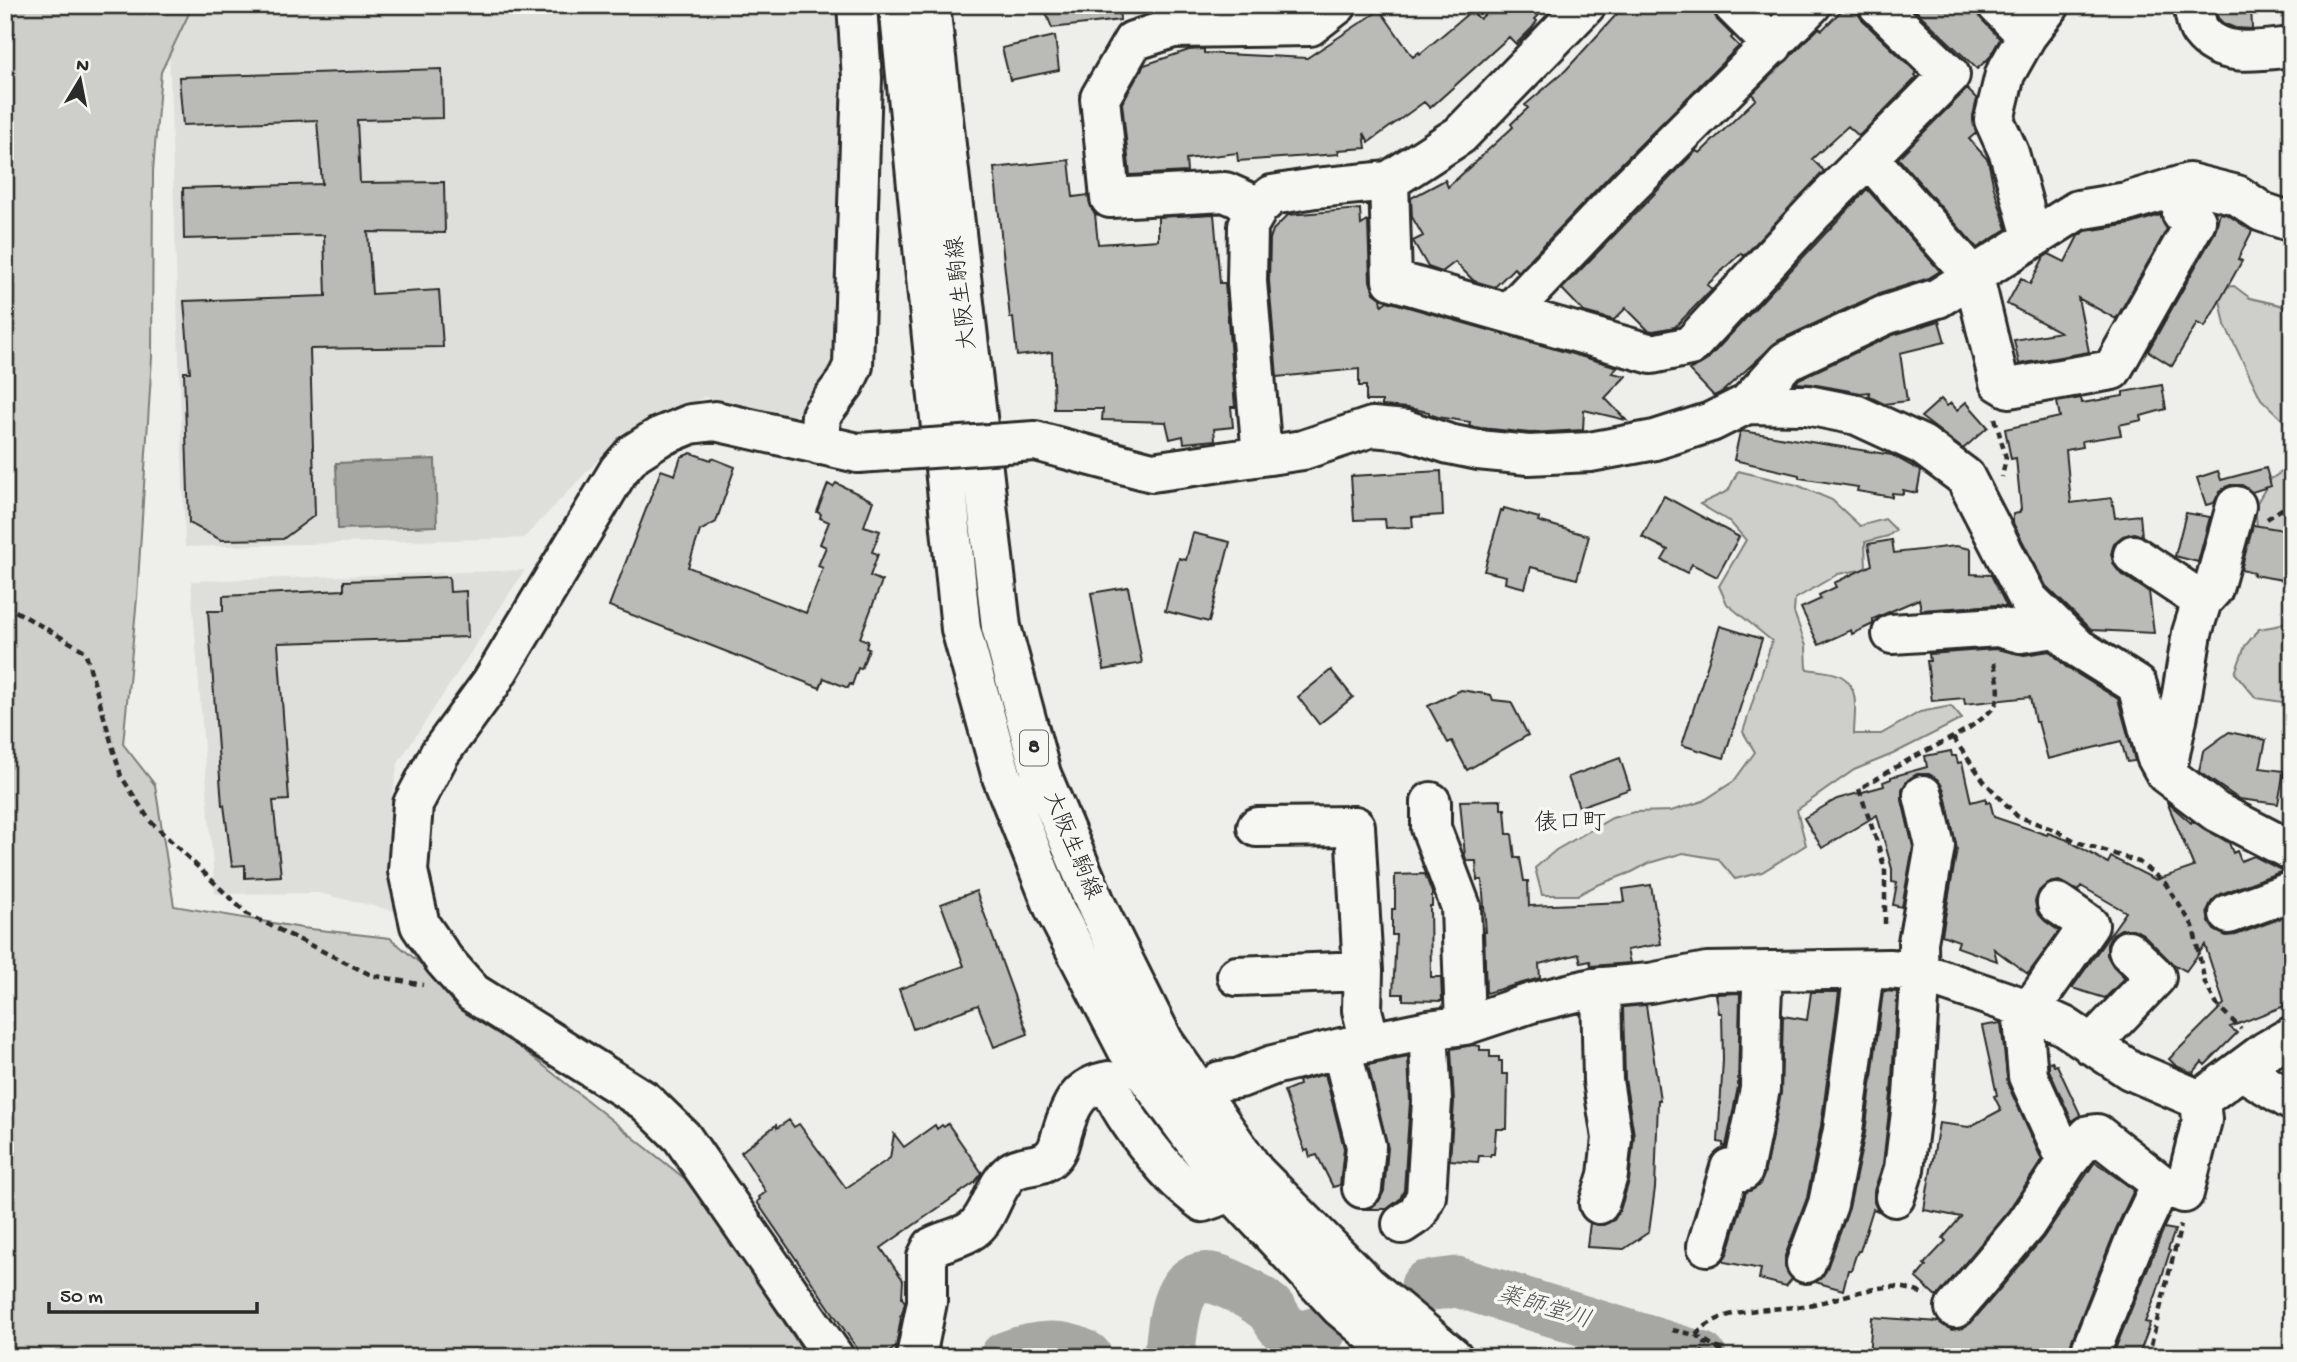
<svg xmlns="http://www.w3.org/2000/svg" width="2297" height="1362" viewBox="0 0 2297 1362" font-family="'Gochi Hand','Klee One',sans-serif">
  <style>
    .built { fill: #dededb }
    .green { fill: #cececa; stroke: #7c7c7a; stroke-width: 2 }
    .water { fill: #a6a6a3; stroke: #757573; stroke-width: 2 }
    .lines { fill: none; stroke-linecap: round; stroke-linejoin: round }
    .river { stroke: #a6a6a3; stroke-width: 51 }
    .building { fill: #babab7; stroke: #2b2b2b; stroke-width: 2 }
    .minor-casing { stroke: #2b2b2b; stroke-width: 44 }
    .major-casing { stroke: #2b2b2b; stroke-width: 44 }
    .path { stroke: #2b2b2b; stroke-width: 4.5; stroke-dasharray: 7 5; stroke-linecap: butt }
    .minor { stroke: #f6f6f2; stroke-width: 38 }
    .major { stroke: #f6f6f2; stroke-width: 38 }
    .minor-bridge-casing { stroke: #2b2b2b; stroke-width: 44; stroke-linecap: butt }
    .minor-bridge { stroke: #f6f6f2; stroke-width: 38 }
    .labels { text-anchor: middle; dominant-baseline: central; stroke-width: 7; stroke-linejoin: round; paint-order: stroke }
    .shield { fill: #f6f6f2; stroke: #686867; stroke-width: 2 }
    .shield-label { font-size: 21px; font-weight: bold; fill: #2b2b2b }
    .street-label { font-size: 23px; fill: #2b2b2b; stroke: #f6f6f2 }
    .neighbourhood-label { font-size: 24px; fill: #2b2b2b; stroke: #f6f6f2 }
    .water-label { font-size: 24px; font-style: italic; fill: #565655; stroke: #f6f6f2 }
  </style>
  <rect width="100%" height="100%" fill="#eeeeea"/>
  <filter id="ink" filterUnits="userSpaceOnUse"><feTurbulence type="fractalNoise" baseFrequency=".0143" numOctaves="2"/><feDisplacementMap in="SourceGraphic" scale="14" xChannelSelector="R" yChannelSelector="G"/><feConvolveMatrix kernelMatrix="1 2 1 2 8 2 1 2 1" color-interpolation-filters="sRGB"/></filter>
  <g filter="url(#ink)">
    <!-- built -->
    <path class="built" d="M199,5H848L839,367L794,417L704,397L619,438L524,538L185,547L168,14Z
      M525,570L398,763L392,797L399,912L318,893L215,894L191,581Z"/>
    <!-- green -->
    <path class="green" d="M5,5H193L161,72L153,171L152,357L137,598L123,744L155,785L174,906L302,928L390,938L514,1042L684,1178L720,1226L807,1357H5Z
      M2234,286L2250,298L2280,305L2292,313V429L2261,399L2225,325L2219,295L2224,287Z
      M2292,465V556L2258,536L2255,506L2271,479Z
      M1738,471L1797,485L1832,500L1860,526L1885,519L1896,530L1888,536L1865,542L1866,569L1838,574L1795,599L1794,612L1806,646L1807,669C1817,671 1832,671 1841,676C1861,687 1854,715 1854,734H1881L1920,712L1951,706L1962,719L1893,754L1854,770L1797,810L1806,845L1762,872L1735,879L1718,859L1683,853L1649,863L1632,872L1595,886L1578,895H1542L1535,868L1556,850L1612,818L1634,812L1671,811L1703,801L1734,781L1755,752L1743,732L1772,641L1727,604L1719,586L1746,540L1730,522L1700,504L1728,491Z
      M2292,619V705L2289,703L2256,698L2235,673L2245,646L2259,629L2276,626Z"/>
    <!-- water -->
    <path class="water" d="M435,459L437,526L338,529L336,463Z"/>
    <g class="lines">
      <!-- river -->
      <path class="river" d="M1426,1286L1457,1282L1701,1357
        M1005,1357C1032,1347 1061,1341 1087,1357
        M1166,1357L1170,1351C1174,1315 1177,1260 1227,1283C1243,1290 1256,1297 1269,1308C1275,1314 1278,1323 1285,1329C1289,1332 1295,1335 1299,1337L1321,1331"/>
    </g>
    <!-- building -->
    <path class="building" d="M1043,5H1119L1120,20L1052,28Z
      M1495,5H1549L1535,19L1537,21L1532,28L1516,44L1509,37L1430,108L1424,102L1369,142L1364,133L1366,148L1338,150L1339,154L1238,161L1237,153L1186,159L1187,172L1130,175L1122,103L1144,65L1189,50L1204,49V53L1307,58L1380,10L1413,57L1419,52L1420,54L1471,11L1480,19Z
      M1625,5H1712L1717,20L1733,36L1731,38L1739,46L1613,172L1518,272L1514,268L1495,287L1474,281L1455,262L1442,272L1428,267L1413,241L1423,236L1412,217L1411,198L1445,180L1448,187L1513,127L1511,124L1528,108L1525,105L1566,70Z
      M1857,5V12L1863,21L1917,73L1915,75L1917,77L1859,136L1848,126L1812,159L1824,171L1744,256L1741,253L1707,285L1712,289L1675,327L1653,331L1648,330L1626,308L1614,320L1584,312L1562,289L1696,151L1700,153L1756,99L1752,94L1819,28L1822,30L1846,6L1851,11Z
      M1910,5H1969L2000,39L1989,58L1977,69Z
      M2216,6H2251L2252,29L2235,28L2223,23L2218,18Z
      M1055,36L1059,70L1010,80L1002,48Z
      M442,69L443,118L357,120L360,183L444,182L445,233L368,232L372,294L439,290L443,347L310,349L315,515L283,539L221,540L189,523L184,372H190L184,301L326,296L324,235L184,239L183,188L322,184L317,120L183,125L179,77Z
      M1967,89L1977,99L1973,116L1976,133L1969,139L1988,160L1994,188L2007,229L1977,248L1898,158Z
      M1069,160L1073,197L1088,195L1092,210L1095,214L1098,244L1158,240V217L1214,214L1220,283H1225L1235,407H1231L1233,427L1214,429L1215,440L1184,443L1183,436L1170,439L1166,422L1102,420L1103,409H1054L1052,352L1017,356L1013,318H1010L994,168Z
      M1867,189L1940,271L1929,278L1876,295L1779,340L1722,392L1714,396L1689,370L1706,361Z
      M1360,209L1361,225L1368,221L1370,281L1374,293L1381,298L1382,305L1387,301L1618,367L1612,373L1626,376L1605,398L1626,420L1584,410L1583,430L1530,433L1481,428L1469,426L1470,422L1438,417L1429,414V412L1408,408L1382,406V401H1366V386H1359V369L1277,377L1269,281L1270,239L1273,230L1288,215Z
      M2220,213L2228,215L2252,231L2238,259L2242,261L2205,327L2197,323L2172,366L2148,351L2215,232Z
      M2160,215L2167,229L2116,319L2078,298L2089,352L2019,364L2014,340L2060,332L2007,304L2021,278L2030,284L2044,257L2049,254L2065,262L2078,236L2086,231L2131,224Z
      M1939,321L1945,342L1900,353L1907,401L1884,404L1870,397L1869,392L1861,393L1811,384L1796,383L1799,379L1893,335Z
      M2162,385L2166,409L2141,416L2142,420L2119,425L2121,435L2082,441L2083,447L2066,450L2071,503L2112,498L2115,518L2140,515L2142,536L2134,533L2123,536L2114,543L2111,554L2114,565L2120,573L2149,592L2154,633L2091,630L2046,586L2013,523V514L2019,513L2021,509L2016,458L2011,459L2005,429L2060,417L2057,402L2081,398L2082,403L2123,396V392Z
      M1941,399L1947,406L1951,403L1957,410L1966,402L1988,427L1963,449L1921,417Z
      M1742,431L1892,455L1921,471L1917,493L1903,490V494L1892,493V497L1857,491L1858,487L1799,478V475L1734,460L1740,432Z
      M691,453L711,460L712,458L735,467L716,522L700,531L688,567L806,613L823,568L818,566L826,547L820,544L829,522L820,518L821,514L817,512L828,484L833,487L836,483L873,501L864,526L880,531L872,552L878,554L870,576L882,581L860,638L868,641L866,648L869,649L861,669L858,668L852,685L850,684L848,688L824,678L820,688L609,606L661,470L675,475L681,457Z
      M2266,468L2271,486L2252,492L2242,485H2230L2220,491L2214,503L2206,505L2197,478L2218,471L2221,480Z
      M1441,471L1443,515L1412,517L1413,527L1386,528L1385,519L1354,520L1351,476Z
      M1664,496L1739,537L1717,577L1692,564L1687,573L1662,560L1668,550L1642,537Z
      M1504,508L1539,518L1538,521L1589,536L1577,579L1531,567L1525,588L1505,583L1506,576L1484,571L1501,510L1503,511Z
      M2186,513L2210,517L2198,562L2175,556Z
      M2253,525L2284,530L2282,541L2292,543V569L2289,581L2253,575L2254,573L2241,570Z
      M1193,533L1230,542L1209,622L1165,611L1179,558L1186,560Z
      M1892,540L1894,553L1956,546L1971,549V574L1991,575L2007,607L1997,605L1921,610L1919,599L1873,619V624L1852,634L1851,630L1819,645L1801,608L1821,599L1819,595L1836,587L1834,583L1872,565L1868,544Z
      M449,577L450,592L466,591L468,637L278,643L289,800L273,801L281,876L245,878V865L232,866L224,805H222L208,611H223V596L344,590V581Z
      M1128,587L1142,663L1104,670L1091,593Z
      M1720,626L1762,639L1724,758L1682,745Z
      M1996,649L2024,655L2050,651L2066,667L2118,699L2135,761L2127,762L2121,741L2048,759L2038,722H2035L2030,697L1965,704L1964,698L1932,701L1927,661H1930L1929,654Z
      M1331,670L1353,697L1319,724L1298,697Z
      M1461,690L1491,695L1493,700L1511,702L1528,735L1467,770L1452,741L1448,743L1428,706Z
      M2229,732L2266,740L2260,768L2284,771L2278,804L2239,799L2199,772L2203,751Z
      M1951,751L1952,756H1956L1958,763L1962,762L1971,802L1986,798V803L1990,802L1994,817L2047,835L2048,833L2065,839L2108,863L2111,857L2156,880L2194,867L2167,802L2191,823L2192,821L2229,843L2233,853L2237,851L2241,861L2254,856L2283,871L2221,894L2212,901L2207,911L2209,922L2214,930L2226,936L2236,935L2287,916L2292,929V1003L2230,1027L2237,1033L2205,1065L2202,1062L2193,1073L2176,1066L2169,1059L2224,1004L2205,945L2186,971L2173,964L2143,934L2133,929H2121L2113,934L2107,944V955L2113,966L2125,978L2105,998L2072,988L2126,912L2081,886L2078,891L2059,881L2048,883L2039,891L2035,901L2037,912L2045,921L2059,931L2028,974L1994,949L1997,961L1957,947L1959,941L1942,935L1957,849L1944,790L1938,780L1929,774H1917L1908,780L1902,789V800L1913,847L1902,907L1893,905L1897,883L1892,882V869L1877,815L1822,848L1804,818L1837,799L1884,786L1883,782L1891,779V777L1927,767L1925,756Z
      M1620,758L1630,789L1579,807L1568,777Z
      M1501,800V809H1505L1507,834H1512L1515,858H1520L1524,881H1528L1529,906L1625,902L1623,889L1651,885L1661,944L1627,950L1630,963L1591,966L1590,961L1581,963L1579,954L1539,964L1540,978L1486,993L1484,932H1486L1482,880H1477L1476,861H1467L1465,856L1460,801Z
      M1425,874L1432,893V906H1430L1431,977H1441L1442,1001L1403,1000V994H1393L1396,935H1392V909H1395V875Z
      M976,891L1028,1034L994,1047L978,1005L913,1029L899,989L964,966L941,904Z
      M1883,991L1897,992V999L1891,1094L1883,1164L1874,1191V1202L1878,1211L1873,1209L1860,1251H1858L1856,1255L1851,1270H1848L1843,1290L1815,1282L1820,1279L1826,1271L1849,1208L1865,1133Z
      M1811,992H1839L1821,1126L1807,1198L1785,1256V1267L1792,1279L1786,1286L1759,1279L1761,1269L1724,1262V1259L1728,1252L1746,1192L1759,1186L1764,1175L1781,1093L1783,1016L1807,1020Z
      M1740,993L1738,1087L1726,1146H1723V1143L1718,1142L1723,1060L1722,1013H1719L1716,994Z
      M1646,1005L1660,1100H1658L1655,1188L1649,1232L1624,1249L1587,1247L1590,1223L1603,1225L1614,1220L1620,1210L1629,1181L1634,1135L1625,1079L1623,1007Z
      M2001,1023L2008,1085L2042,1160L2008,1211L1937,1297L1916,1278L1926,1266L1924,1264L1946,1241L1943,1238L1961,1217L1924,1210L1939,1123L1969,1127L2001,1110L1994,1096L1997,1095L1982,1026Z
      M1473,1045L1480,1046V1050H1490V1057H1499V1061H1502V1074H1508L1507,1129H1496L1494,1154H1491L1490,1156H1479L1478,1162L1450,1160L1454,1102L1451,1049Z
      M1408,1057L1410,1101L1404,1190L1400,1199L1387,1209H1367L1379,1201L1384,1191L1388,1148L1368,1065Z
      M2052,1061L2054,1066L2057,1065L2081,1116L2072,1121L2049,1070V1062Z
      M1325,1074L1344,1148L1340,1185L1333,1187L1317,1155L1310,1157L1308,1150L1305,1151L1284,1091L1299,1085L1298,1081Z
      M789,1120L794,1127L799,1124L846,1188L890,1158L894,1134L904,1147L935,1125L937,1129L942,1125L944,1127L948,1124L982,1173L974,1183L881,1248L903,1280L902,1298L905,1302L902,1314L900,1316L901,1318L896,1347L882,1357H863L757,1202L760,1199L759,1197L766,1192L741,1152L776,1125L777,1128Z
      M2095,1162L2134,1190L2116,1229L2072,1340L2070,1351L2073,1357H1869L1872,1317L1939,1322L1952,1330L1963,1328L1971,1323L2043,1238Z
      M2164,1228L2175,1230L2168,1250L2170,1251L2156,1295L2145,1322L2150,1323L2147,1331H2148L2138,1357H2112Z"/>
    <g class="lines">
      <!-- minor casing -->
      <g class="minor-casing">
        <path id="minor" d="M1733,5L1773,45
          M1997,5L2027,35
          M2193,5C2195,13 2196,26 2201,32C2221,59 2263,50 2292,47
          M1868,157L1974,277L1999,382L2009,388L2112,370L2196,221L2182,214
          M1389,181L1392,280L1652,354L1690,346L1813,213L1950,75L1878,5
          M1259,207L1225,192L1110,198L1100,98L1133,41L1173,28L1310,26L1337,5
          M2032,237L2009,153L1994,120L2005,74L2027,35L2050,5
          M1509,313L1629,187L1811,5
          M1747,404L1807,405L1857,415L1922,445L1965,477L2028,599L2078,648L2137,685L2156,756L2166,774L2215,811L2292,851
          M819,445L821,415L845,383L853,366L862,78L857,5
          M1262,456L1247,282L1248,226L1259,207L1272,195L1315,188L1389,181L1460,135L1586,5
          M1180,468L1303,450L1372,427L1406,430L1449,444L1478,450L1529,455L1590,452L1655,440L1711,422L1747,404L1786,361L1885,315L1938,298L2078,210L2127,202L2189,183L2237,195L2262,212L2292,222
          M2133,555L2202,601
          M1892,634L1998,627L2021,633L2056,628
          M2166,774L2182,694L2192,633L2202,601L2213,589L2236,506
          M1431,802V828L1461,907L1465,1025
          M1257,827L1355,826L1363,971L1362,1010L1370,1042
          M2229,914L2292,891
          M1237,976L1363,971
          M2022,1007L2028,1076L2067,1162
          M2030,1010L2089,925L2057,903
          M2091,1045L2156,977L2128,950
          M1341,1048L1366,1146L1362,1188
          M2243,1068L2254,1078L2292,1101
          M1220,1081L1240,1078L1273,1065L1341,1048L1428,1030L1465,1025L1531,1003L1593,988L1650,983L1707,972L1889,969L1919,972L2022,1007L2064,1026L2130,1070L2200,1100L2266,1051L2292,1036
          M1895,1197L1904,1169L1913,1096L1919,999L1918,942L1935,846L1923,795
          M1599,1204L1608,1175L1612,1138L1603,1081L1601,987
          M1402,1224L1417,1214L1426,1196L1432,1101L1428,1030
          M1707,1246L1730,1168L1743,1171L1760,1089L1761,1010L1763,972
          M1806,1263L1828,1204L1843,1130L1864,971
          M1955,1308L2026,1224L2067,1162L2089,1135L2097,1134L2161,1184L2184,1193L2202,1120L2200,1100
          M2092,1348L2136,1237L2161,1184
          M834,1357L682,1137L645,1101L473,993L444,960L420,925L408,871L413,804L440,753L491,683L619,470L634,453L659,437L691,424L715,421L858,453
          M916,1357L927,1302V1257L932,1247C944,1240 961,1238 972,1230C991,1217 993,1186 1011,1172C1025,1162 1043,1169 1054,1154C1059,1148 1060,1140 1062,1133C1070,1106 1078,1086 1109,1081C1114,1106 1155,1157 1174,1177C1182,1186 1193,1194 1203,1202L1232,1192"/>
      </g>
      <!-- major casing -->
      <g class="major-casing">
        <path id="major" d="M899,5L961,629L1002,777L1055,910L1127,1049L1232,1192L1340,1307L1399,1357
          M930,5L1001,627L1041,774L1097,907L1164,1042L1255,1172L1367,1285L1453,1357"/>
      </g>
      <!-- path -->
      <path class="path" d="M1995,418L2006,458L2002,477
        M2267,519L2292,502
        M5,605L85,651L121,776L150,821L247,914L371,975L423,985
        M1953,738L1984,781L2017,816L2057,831L2077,842L2139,862L2165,883L2193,926L2205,983L2217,1005L2241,1029
        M1885,924V871L1879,848L1859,789C1881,776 1903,762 1926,751C1944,742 1989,721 1997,701C2002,689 1995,670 1993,658
        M1672,1330L1696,1335L1732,1357
        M1696,1335C1723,1304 1772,1312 1809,1305C1836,1300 1861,1289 1889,1287C1901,1286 1914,1290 1926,1295
        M1701,1357L1706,1341
        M2148,1357L2181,1225"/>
      <!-- minor -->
      <use href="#minor" class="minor"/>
      <!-- major -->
      <use href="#major" class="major"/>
      <!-- minor-bridge casing -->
      <g class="minor-bridge-casing">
        <path id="minor-bridge" d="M858,453L1035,441L1152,472L1180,468"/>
      </g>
      <!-- minor-bridge -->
      <use href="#minor-bridge" class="minor-bridge"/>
    </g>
  </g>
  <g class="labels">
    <!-- shield labels -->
    <rect class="shield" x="1020" y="730.5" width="28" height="35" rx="5"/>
    <g class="shield-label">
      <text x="1034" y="748">8</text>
    </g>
    <!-- street labels -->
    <g class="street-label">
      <text transform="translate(963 293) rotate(-97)">大阪生駒線</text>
      <text transform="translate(1071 846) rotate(67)">大阪生駒線</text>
    </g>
    <!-- neighbourhood labels -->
    <g class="neighbourhood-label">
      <text x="1570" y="824">俵口町</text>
    </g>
    <!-- water labels -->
    <g class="water-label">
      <text transform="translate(1544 1309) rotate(17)">薬師堂川</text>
    </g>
  </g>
  <!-- margin -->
  <rect width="2297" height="1362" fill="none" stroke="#f6f6f2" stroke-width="28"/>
  <rect x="14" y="14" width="2269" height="1334" fill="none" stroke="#2b2b2b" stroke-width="2.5" filter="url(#ink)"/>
  <!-- north arrow -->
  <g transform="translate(80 80) rotate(10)" stroke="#f6f6f2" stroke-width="5" paint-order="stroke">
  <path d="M0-5L12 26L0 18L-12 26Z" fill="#2b2b2b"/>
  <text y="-10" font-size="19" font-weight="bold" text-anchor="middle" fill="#2b2b2b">N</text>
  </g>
  <!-- scale -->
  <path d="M49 1302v10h208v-10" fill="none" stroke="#2b2b2b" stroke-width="3.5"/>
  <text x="60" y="1302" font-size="21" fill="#2b2b2b" stroke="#f6f6f2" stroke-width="5" paint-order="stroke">50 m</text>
</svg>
